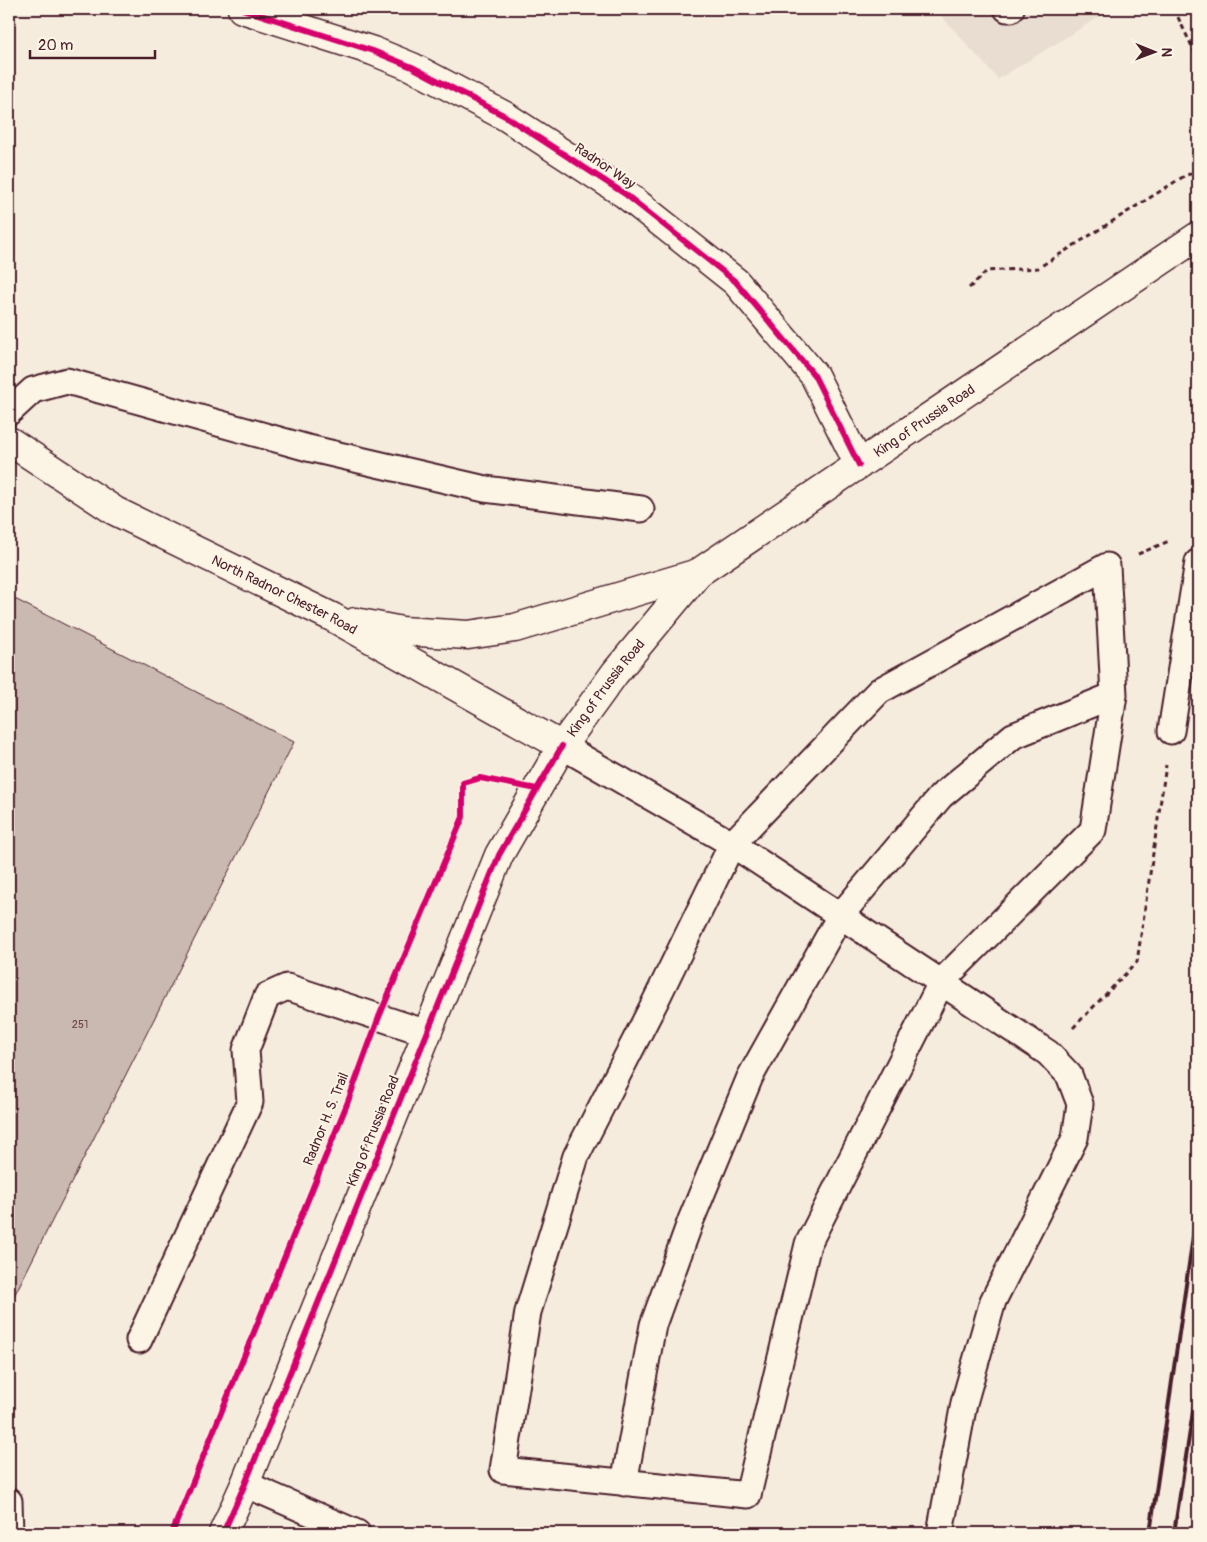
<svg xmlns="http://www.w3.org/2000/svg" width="1207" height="1542" viewBox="0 0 1207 1542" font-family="Pangolin,sans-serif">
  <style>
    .built { fill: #e8ddd0 }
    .building { fill: #cab9b1; stroke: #4a1f2b }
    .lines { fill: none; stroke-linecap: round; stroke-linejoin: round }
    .lane-casing { stroke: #4a1f2b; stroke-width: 29 }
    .street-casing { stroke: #4a1f2b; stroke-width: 31 }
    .secondary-casing { stroke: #4a1f2b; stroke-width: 31 }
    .path { stroke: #4a1f2b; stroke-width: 3; stroke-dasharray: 5 4; stroke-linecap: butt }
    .lane { stroke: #fcf5e5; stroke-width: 25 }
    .street { stroke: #fcf5e5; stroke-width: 28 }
    .secondary { stroke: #fcf5e5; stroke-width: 28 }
    .rail { stroke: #4a1f2b; stroke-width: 4 }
    .cycleway-casing { stroke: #fcf5e5; stroke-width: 9 }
    .cycleway { stroke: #d6006c; stroke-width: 6 }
    .labels { text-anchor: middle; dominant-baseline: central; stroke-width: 4; stroke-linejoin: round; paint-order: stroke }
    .number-label { font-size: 11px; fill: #6a464c }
    .street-label { font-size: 14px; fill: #4a1f2b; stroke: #fcf5e5 }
  </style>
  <rect width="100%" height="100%" fill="#f5ecde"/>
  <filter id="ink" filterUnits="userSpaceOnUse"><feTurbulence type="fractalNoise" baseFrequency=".02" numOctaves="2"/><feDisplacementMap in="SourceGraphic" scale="10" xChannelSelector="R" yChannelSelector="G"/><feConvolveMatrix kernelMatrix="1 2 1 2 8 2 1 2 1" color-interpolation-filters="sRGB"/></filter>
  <g filter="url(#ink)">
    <!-- built -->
    <path class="built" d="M935,9H1112L998,79Z"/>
    <!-- building -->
    <path class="building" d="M9,596L294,742L9,1306Z"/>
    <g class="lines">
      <!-- lane casing -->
      <g class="lane-casing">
        <path id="lane" d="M1007,9H1011
          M9,412L33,390L67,381L308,448L485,489L641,509
          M1107,566L1114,695L1093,830L942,981L808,1244L748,1495L503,1470L528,1312L576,1156L656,1000L732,844L879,691Z
          M1171,731L1198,562
          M562,746L732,844L1048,1053L1069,1075L1080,1104L1075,1138L993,1301L964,1403L940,1533
          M139,1340L250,1102L246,1050L267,996L287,987L427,1033
          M624,1483L653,1325L691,1220L750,1077L840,916L941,796L1013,736L1114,695
          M245,1484L357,1533
          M9,1501L10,1533"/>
      </g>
      <!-- street casing -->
      <g class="street-casing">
        <path id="street" d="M242,9L373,51L412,67L505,116L625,194L736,282L814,375L859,465
          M223,1533L245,1484L499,855L562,746"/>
      </g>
      <!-- secondary casing -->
      <g class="secondary-casing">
        <g id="secondary">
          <path id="s1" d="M9,441L115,511L332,617L562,746L615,673L698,573L1198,236"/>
          <path d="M355,622L402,631L468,635L515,628L698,573"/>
        </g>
      </g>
      <!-- path -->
      <path class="path" d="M1174,9L1198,59
        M969,288L987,271L1038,268L1186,175L1198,172
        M1138,554L1169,541
        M1073,1028L1137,962L1166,765"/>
      <!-- lane -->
      <use href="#lane" class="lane"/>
      <!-- street -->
      <use href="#street" class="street"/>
      <!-- secondary -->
      <use href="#secondary" class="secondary"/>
      <!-- rail -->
      <path class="rail" d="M1150,1533L1198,1202
        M1174,1533L1198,1380
        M1197,1533L1198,1526"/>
      <!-- cycleway casing -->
      <g class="cycleway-casing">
        <path id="cycleway" d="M242,9L373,51L412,67L505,116L625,194L736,282L814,375L859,465
          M172,1533L347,1104L379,1017L463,817V783L480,778L537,789
          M223,1533L245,1484L499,855L562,746"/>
      </g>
      <!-- cycleway -->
      <use href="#cycleway" class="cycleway"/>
    </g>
  </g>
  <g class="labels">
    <!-- number labels -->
    <g class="number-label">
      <text x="80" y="1024">251</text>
    </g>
    <!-- street labels -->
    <g class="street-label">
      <text transform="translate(605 166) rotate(34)">Radnor Way</text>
      <text stroke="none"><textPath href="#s1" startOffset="1125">King of Prussia Road</textPath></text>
      <text stroke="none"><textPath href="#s1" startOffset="316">North Radnor Chester Road</textPath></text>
      <text stroke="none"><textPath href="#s1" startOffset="705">King of Prussia Road</textPath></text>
      <text transform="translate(326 1119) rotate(-68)">Radnor H. S. Trail</text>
      <text transform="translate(373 1131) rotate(-68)">King of Prussia Road</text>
    </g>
  </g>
  <!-- margin -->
  <rect width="1207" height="1542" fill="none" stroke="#fcf5e5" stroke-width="30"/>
  <rect x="15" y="15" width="1177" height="1512" fill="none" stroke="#4a1f2b" stroke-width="2" filter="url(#ink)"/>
  <!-- north arrow -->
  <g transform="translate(1154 52) rotate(91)" stroke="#fcf5e5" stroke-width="4" paint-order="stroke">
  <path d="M0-4L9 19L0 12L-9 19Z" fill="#4a1f2b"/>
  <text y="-8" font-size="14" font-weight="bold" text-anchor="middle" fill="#4a1f2b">N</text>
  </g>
  <!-- scale -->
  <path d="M30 50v8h125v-8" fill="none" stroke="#4a1f2b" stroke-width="2.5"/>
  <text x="38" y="50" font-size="15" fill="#4a1f2b" stroke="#fcf5e5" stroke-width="4" paint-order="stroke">20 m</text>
</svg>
